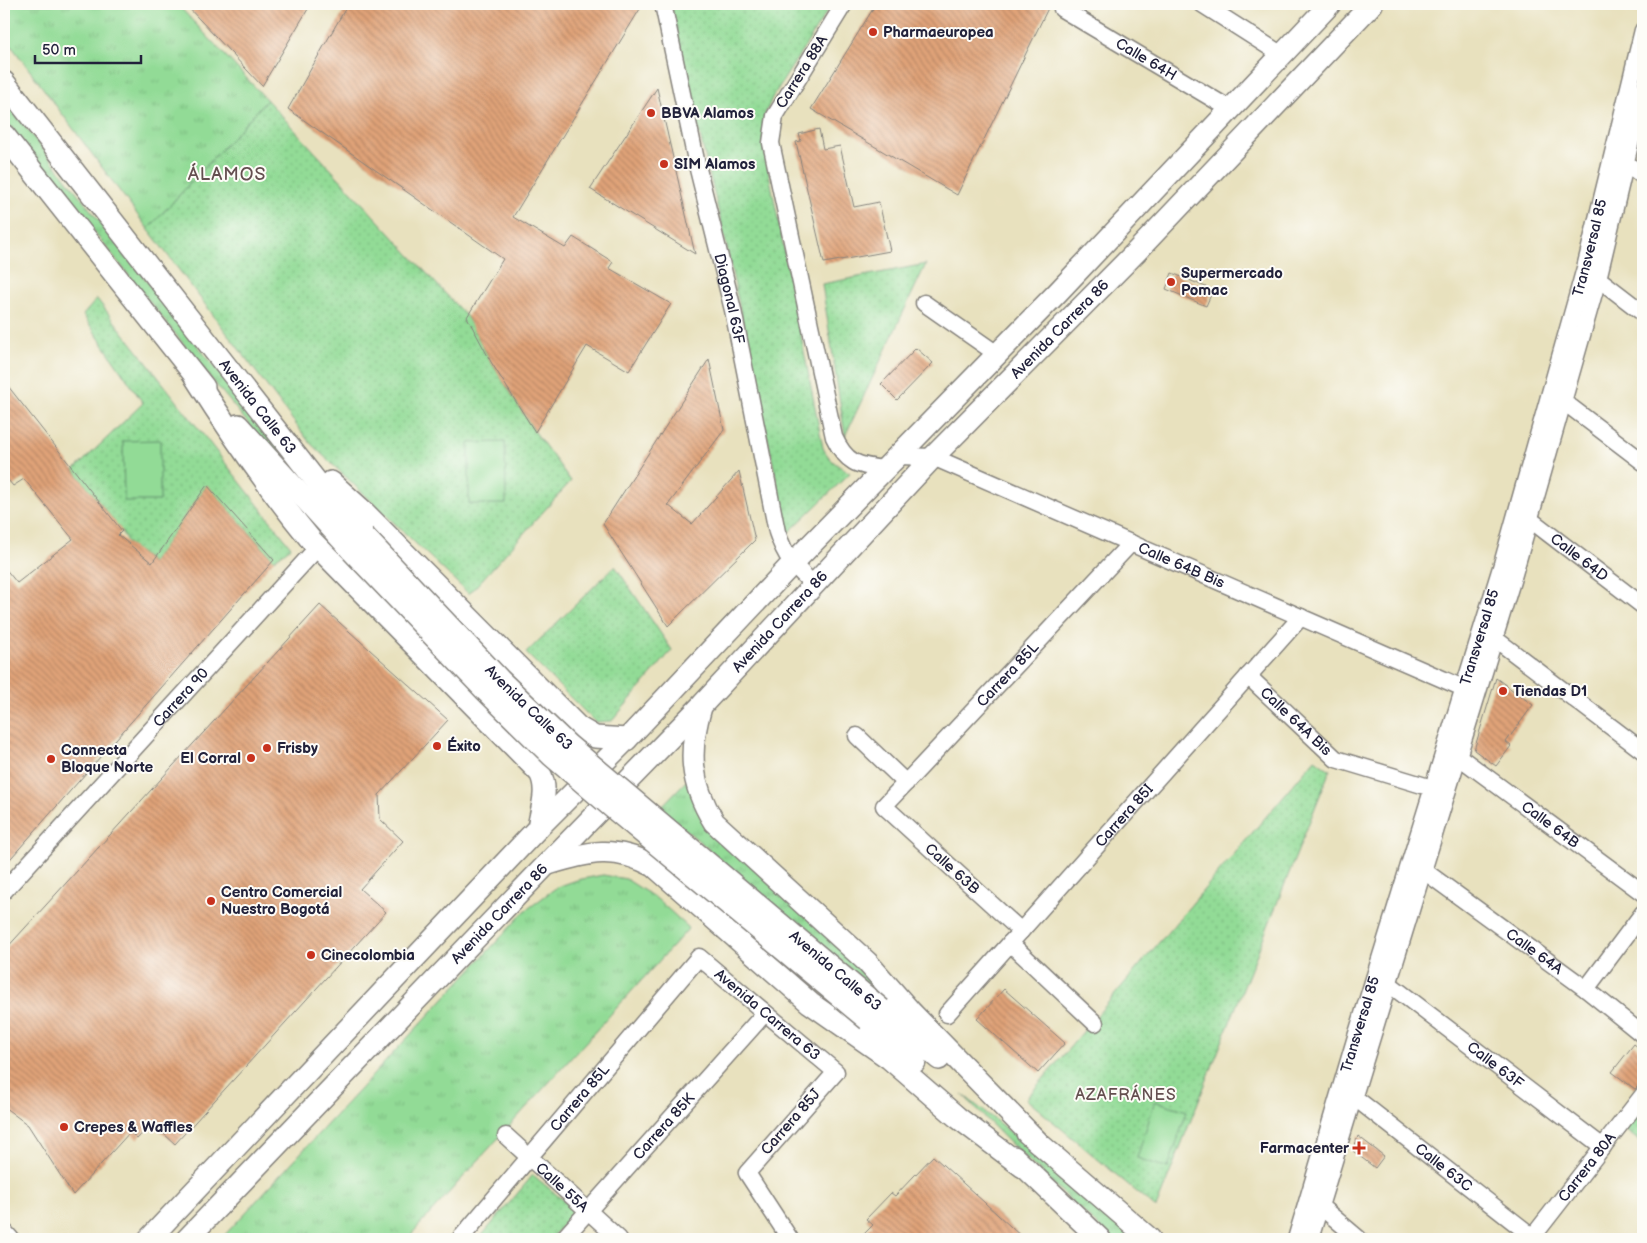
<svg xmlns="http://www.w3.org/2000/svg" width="1647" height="1243" viewBox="0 0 1647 1243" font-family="'Balsamiq Sans',sans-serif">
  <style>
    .grass { fill: url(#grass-tufts); stroke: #5a7e68 }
    .park { fill: url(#park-dots); stroke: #5a7e68 }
    .pitch { fill: #92db96; stroke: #5a7e68 }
    .building { fill: url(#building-back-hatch) }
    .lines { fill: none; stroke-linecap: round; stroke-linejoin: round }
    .minor-casing { stroke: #85827c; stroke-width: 19 }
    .major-casing { stroke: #85827c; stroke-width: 24 }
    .minor { stroke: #fff; stroke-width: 16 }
    .major { stroke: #fff; stroke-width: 21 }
    .major-bridge-casing { stroke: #85827c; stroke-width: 24; stroke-linecap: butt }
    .major-bridge { stroke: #fff; stroke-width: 21 }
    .poi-dot { fill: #c8321e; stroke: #fdfcf7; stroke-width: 2 }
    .labels { text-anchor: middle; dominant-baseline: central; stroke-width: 4; stroke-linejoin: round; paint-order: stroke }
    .poi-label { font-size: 15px; font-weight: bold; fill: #22223b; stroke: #fdfcf7; text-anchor: start }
    .street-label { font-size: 15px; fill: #22223b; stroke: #fdfcf7 }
    .neighbourhood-label { font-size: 16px; letter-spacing: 1px; fill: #644f50; stroke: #fdfcf7 }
    .quarter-label { font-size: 18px; letter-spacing: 1px; fill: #644f50; stroke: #fdfcf7 }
  </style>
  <defs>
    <pattern id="grass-tufts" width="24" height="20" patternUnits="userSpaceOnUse" patternTransform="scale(1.25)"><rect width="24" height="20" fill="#92db96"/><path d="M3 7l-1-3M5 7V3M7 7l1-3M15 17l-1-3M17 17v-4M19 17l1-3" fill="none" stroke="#7ebc82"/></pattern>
    <pattern id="park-dots" width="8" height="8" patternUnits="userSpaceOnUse" patternTransform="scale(1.25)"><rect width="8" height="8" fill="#92db96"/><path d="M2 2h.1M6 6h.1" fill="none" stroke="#7ebc82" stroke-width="1.8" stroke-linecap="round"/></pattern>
    <pattern id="building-back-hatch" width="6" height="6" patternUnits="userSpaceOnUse" patternTransform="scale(1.25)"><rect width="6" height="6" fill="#e0a378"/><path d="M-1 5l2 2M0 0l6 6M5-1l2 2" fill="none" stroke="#b58464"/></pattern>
  </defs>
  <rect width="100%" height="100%" fill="#fdfcf7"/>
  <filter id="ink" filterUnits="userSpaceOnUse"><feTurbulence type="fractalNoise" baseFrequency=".02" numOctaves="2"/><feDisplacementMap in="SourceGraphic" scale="10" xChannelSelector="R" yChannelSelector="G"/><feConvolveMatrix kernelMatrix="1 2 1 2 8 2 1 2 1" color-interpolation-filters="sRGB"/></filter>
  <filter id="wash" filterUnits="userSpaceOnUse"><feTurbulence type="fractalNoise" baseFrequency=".0096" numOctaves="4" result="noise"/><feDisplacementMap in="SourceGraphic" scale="20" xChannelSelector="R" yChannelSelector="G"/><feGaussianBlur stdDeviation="1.12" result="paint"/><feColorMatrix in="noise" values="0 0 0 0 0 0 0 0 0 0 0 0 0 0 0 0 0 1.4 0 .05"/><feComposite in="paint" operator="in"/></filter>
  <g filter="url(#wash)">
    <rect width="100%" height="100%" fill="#e8e1be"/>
    <!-- grass -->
    <path class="grass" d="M4,4H177L267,100L148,229L4,36Z
      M4,100L339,525L276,457L204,370L4,118Z
      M686,781L893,1005L660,808Z
      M603,875L626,879L657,899L689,928L407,1239H221L525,911L557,887L577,880Z
      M962,1094L1027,1145L1138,1239H1112L1018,1151Z"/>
    <!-- park -->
    <path class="park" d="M671,4H832L772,98L764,117L763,143L823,448C829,460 838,466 850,473L788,533L723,230L694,111Z
      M267,100L467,317L491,362L535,432L571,481L469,594L310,443L148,229Z
      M926,264L845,436L822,284Z
      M97,299L291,547L274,560L207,485L152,563L128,543L120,529L74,470L143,403L83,315Z
      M615,566L672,650L612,721L595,722L526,653Z
      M1315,759L1330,770L1156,1208L1026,1099Z
      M1643,1105V1144L1624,1129Z
      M533,1175L575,1210L551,1239H479Z"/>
    <!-- pitch -->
    <path class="pitch" d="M160,440V501H124L123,441Z
      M505,442L506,504H469V443Z
      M1155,1101L1187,1111L1168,1168L1137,1158Z"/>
    <g id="blocks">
      <!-- building -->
      <path class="building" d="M185,4H311L262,86Z
        M348,4H643L513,217L565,248L573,237L613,262L609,268L671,304L629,371L587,346L535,432L491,362L467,317L503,259L288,109Z
        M876,4H1050L957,195L811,109Z
        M657,88L695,254L590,189Z
        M819,129L823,149L840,146L854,207L879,202L890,251L824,263L796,142L801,141L799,134Z
        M1172,273L1213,290L1206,306L1166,289Z
        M916,348L933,363L897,400L881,384Z
        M709,359L724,430L668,505L692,524L739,471L755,540L668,626L603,524Z
        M4,381L122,531L118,535L152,563L207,485L274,560L4,866V567L17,583L73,539L24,479L13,486L4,475Z
        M320,605L448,720L379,795L380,819L403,841L360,889L386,912L175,1144L152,1123L137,1139L130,1132L73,1195L28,1125L4,1107V951Z
        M1496,678L1533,705L1506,742L1511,746L1496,766L1474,750Z
        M1004,989L1065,1043L1038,1073L977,1019Z
        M1634,1044L1643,1051V1082L1635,1089L1612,1072Z
        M1358,1136L1384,1156L1375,1168L1353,1151Z
        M933,1156L985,1203L1024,1239H859L873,1225L866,1219L891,1193L895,1196Z"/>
    </g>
  </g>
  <g filter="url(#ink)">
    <use href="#blocks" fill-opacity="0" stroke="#85827c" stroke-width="1"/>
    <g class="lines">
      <!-- minor casing -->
      <g class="minor-casing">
        <g id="minor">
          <path id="s1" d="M663,4L697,165L733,310L777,532C786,559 794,566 814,585"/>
          <path d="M844,4L775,116L771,143L834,437C846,463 857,466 885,469"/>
          <path d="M1202,4L1282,55"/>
          <path id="s2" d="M1062,9L1230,109"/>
          <path d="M1626,163L1643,176"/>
          <path d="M1591,273L1643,313"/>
          <path d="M924,303L997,354"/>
          <path d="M1563,403L1572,408L1643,462"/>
          <path id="s3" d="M898,456L933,457L1454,684L1463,688L1469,695"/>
          <path id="s4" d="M1523,514L1643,606"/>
          <path d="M1494,638L1643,751"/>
          <path id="s5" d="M1248,676L1336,759L1432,788"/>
          <path d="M857,736L906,783"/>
          <path id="s6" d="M1458,756L1643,893"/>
          <path id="s7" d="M1423,870L1586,989L1643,1035"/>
          <path id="s8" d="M4,891L318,547"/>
          <path id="s9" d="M1021,931L884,806L1131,543"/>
          <path d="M1010,943L1095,1023"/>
          <path id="s10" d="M1388,983L1603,1147"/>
          <path d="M1586,989L1643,913"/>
          <path id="s11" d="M947,1014L1301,617"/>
          <path id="s12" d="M1354,1097L1533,1237"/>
          <path id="s13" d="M506,1136L619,1239"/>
          <path d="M1320,1206L1359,1239"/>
          <path d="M4,1231L11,1239"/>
          <path id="s14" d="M460,1239L699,957L836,1072L747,1173L790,1239"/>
          <path id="s15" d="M563,1239L765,1013"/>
          <path id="s16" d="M1296,1239L1355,1040L1502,564L1585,268L1643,30"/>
          <path d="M1310,1239L1512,581L1598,279L1643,90"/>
          <path id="s17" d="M1531,1239L1643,1095"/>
        </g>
      </g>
      <!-- major casing -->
      <g class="major-casing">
        <g id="major">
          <path id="s18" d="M4,82L327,495L364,536"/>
          <path d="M4,135L204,387"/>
          <path d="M195,377C231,434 268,488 311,540L540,773C549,790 541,809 538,828"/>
          <path d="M238,425L352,551"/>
          <path d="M331,482L362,510L578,727L595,737L627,739"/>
          <path d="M701,707C688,751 690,783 714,822L867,962L910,1011L1037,1141"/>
          <path d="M548,864C590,852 613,845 654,866L810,1003L890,1059L957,1117L1023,1167"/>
          <path d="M881,1009L939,1059"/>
          <path d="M868,1020L915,1062"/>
          <path d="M1027,1133L1150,1239"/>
          <path d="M1014,1157L1100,1239"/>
          <path d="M149,1239L538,828L627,739L792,564L1058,292L1330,4"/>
          <path id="s19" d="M187,1239L546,865L702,705L933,457L1137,251L1372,4"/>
        </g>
      </g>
      <!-- minor -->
      <use href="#minor" class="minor"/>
      <!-- major -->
      <use href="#major" class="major"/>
      <!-- major-bridge casing -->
      <g class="major-bridge-casing">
        <g id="major-bridge">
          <path id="s20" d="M364,536L500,680L568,745L881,1009"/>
          <path d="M352,551L485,690L552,756L614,809L868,1020"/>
        </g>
      </g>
      <!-- major-bridge -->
      <use href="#major-bridge" class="major-bridge"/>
    </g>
  </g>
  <!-- markers -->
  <g class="poi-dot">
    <circle cx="873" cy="32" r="5"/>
    <circle cx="651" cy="113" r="5"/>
    <circle cx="664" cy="164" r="5"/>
    <circle cx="1171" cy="282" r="5"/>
    <circle cx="1503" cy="691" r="5"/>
    <circle cx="437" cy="746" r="5"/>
    <circle cx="267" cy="748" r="5"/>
    <circle cx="251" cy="758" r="5"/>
    <circle cx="51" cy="759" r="5"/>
    <circle cx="211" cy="901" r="5"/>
    <circle cx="311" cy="955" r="5"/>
    <circle cx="64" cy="1127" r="5"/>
    <path d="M1356.5 1140.5h5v5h5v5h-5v5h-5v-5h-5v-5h5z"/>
  </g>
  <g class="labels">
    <!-- poi labels -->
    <g class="poi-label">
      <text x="883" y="32">Pharmaeuropea</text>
      <text x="661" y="113">BBVA Alamos</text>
      <text x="674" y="164">SIM Alamos</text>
      <text x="1181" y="273">Supermercado<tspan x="1181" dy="17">Pomac</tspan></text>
      <text x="1513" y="691">Tiendas D1</text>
      <text x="447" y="746">Éxito</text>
      <text x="277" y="748">Frisby</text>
      <text x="61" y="750">Connecta<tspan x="61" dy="17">Bloque Norte</tspan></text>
      <text x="241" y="758" text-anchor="end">El Corral</text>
      <text x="221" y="892">Centro Comercial<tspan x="221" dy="17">Nuestro Bogotá</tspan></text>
      <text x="321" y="955">Cinecolombia</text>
      <text x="74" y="1127">Crepes &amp; Waffles</text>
      <text x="1349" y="1148" text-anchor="end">Farmacenter</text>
    </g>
    <!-- street labels -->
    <g class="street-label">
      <text stroke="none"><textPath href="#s2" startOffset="98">Calle 64H</textPath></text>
      <text transform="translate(802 72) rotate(-58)">Carrera 88A</text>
      <text stroke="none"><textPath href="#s16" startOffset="1034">Transversal 85</textPath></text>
      <text stroke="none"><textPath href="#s1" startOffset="302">Diagonal 63F</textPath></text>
      <text stroke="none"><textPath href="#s19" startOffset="1261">Avenida Carrera 86</textPath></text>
      <text stroke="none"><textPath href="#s18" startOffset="412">Avenida Calle 63</textPath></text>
      <text stroke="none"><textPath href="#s4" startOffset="71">Calle 64D</textPath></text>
      <text stroke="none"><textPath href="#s3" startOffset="306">Calle 64B Bis</textPath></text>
      <text stroke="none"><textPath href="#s19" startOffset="856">Avenida Carrera 86</textPath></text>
      <text stroke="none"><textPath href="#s16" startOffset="629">Transversal 85</textPath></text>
      <text stroke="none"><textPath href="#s9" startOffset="366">Carrera 85L</textPath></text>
      <text stroke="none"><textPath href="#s8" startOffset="262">Carrera 90</textPath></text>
      <text stroke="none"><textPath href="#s20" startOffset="238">Avenida Calle 63</textPath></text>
      <text stroke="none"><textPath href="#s5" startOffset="66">Calle 64A Bis</textPath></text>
      <text stroke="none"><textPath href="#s11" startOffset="266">Carrera 85I</textPath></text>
      <text stroke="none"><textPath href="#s6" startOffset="115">Calle 64B</textPath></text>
      <text transform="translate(952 869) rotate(42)">Calle 63B</text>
      <text stroke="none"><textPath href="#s19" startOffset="451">Avenida Carrera 86</textPath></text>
      <text stroke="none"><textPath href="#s7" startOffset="138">Calle 64A</textPath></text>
      <text stroke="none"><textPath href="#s20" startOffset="642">Avenida Calle 63</textPath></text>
      <text stroke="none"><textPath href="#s14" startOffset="459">Avenida Carrera 63</textPath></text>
      <text stroke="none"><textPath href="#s16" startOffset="224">Transversal 85</textPath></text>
      <text stroke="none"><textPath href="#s10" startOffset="135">Calle 63F</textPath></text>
      <text stroke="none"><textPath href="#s14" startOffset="185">Carrera 85L</textPath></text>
      <text transform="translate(791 1122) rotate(-49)">Carrera 85J</text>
      <text stroke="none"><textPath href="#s15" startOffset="151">Carrera 85K</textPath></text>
      <text stroke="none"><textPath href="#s12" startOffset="114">Calle 63C</textPath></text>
      <text stroke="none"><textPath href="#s17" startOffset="91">Carrera 80A</textPath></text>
      <text stroke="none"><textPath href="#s13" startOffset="76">Calle 55A</textPath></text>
    </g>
    <!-- neighbourhood labels -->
    <g class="neighbourhood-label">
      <text x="1126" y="1095">AZAFRÁNES</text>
    </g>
    <!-- quarter labels -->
    <g class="quarter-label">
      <text x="227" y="174">ÁLAMOS</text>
    </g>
  </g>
  <!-- margin -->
  <rect width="1647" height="1243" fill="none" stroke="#fdfcf7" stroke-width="20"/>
  <!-- scale -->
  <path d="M35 55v8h106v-8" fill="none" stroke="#22223b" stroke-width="2.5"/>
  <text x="42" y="55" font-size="15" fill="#22223b" stroke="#fdfcf7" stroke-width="4" paint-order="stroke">50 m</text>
</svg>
